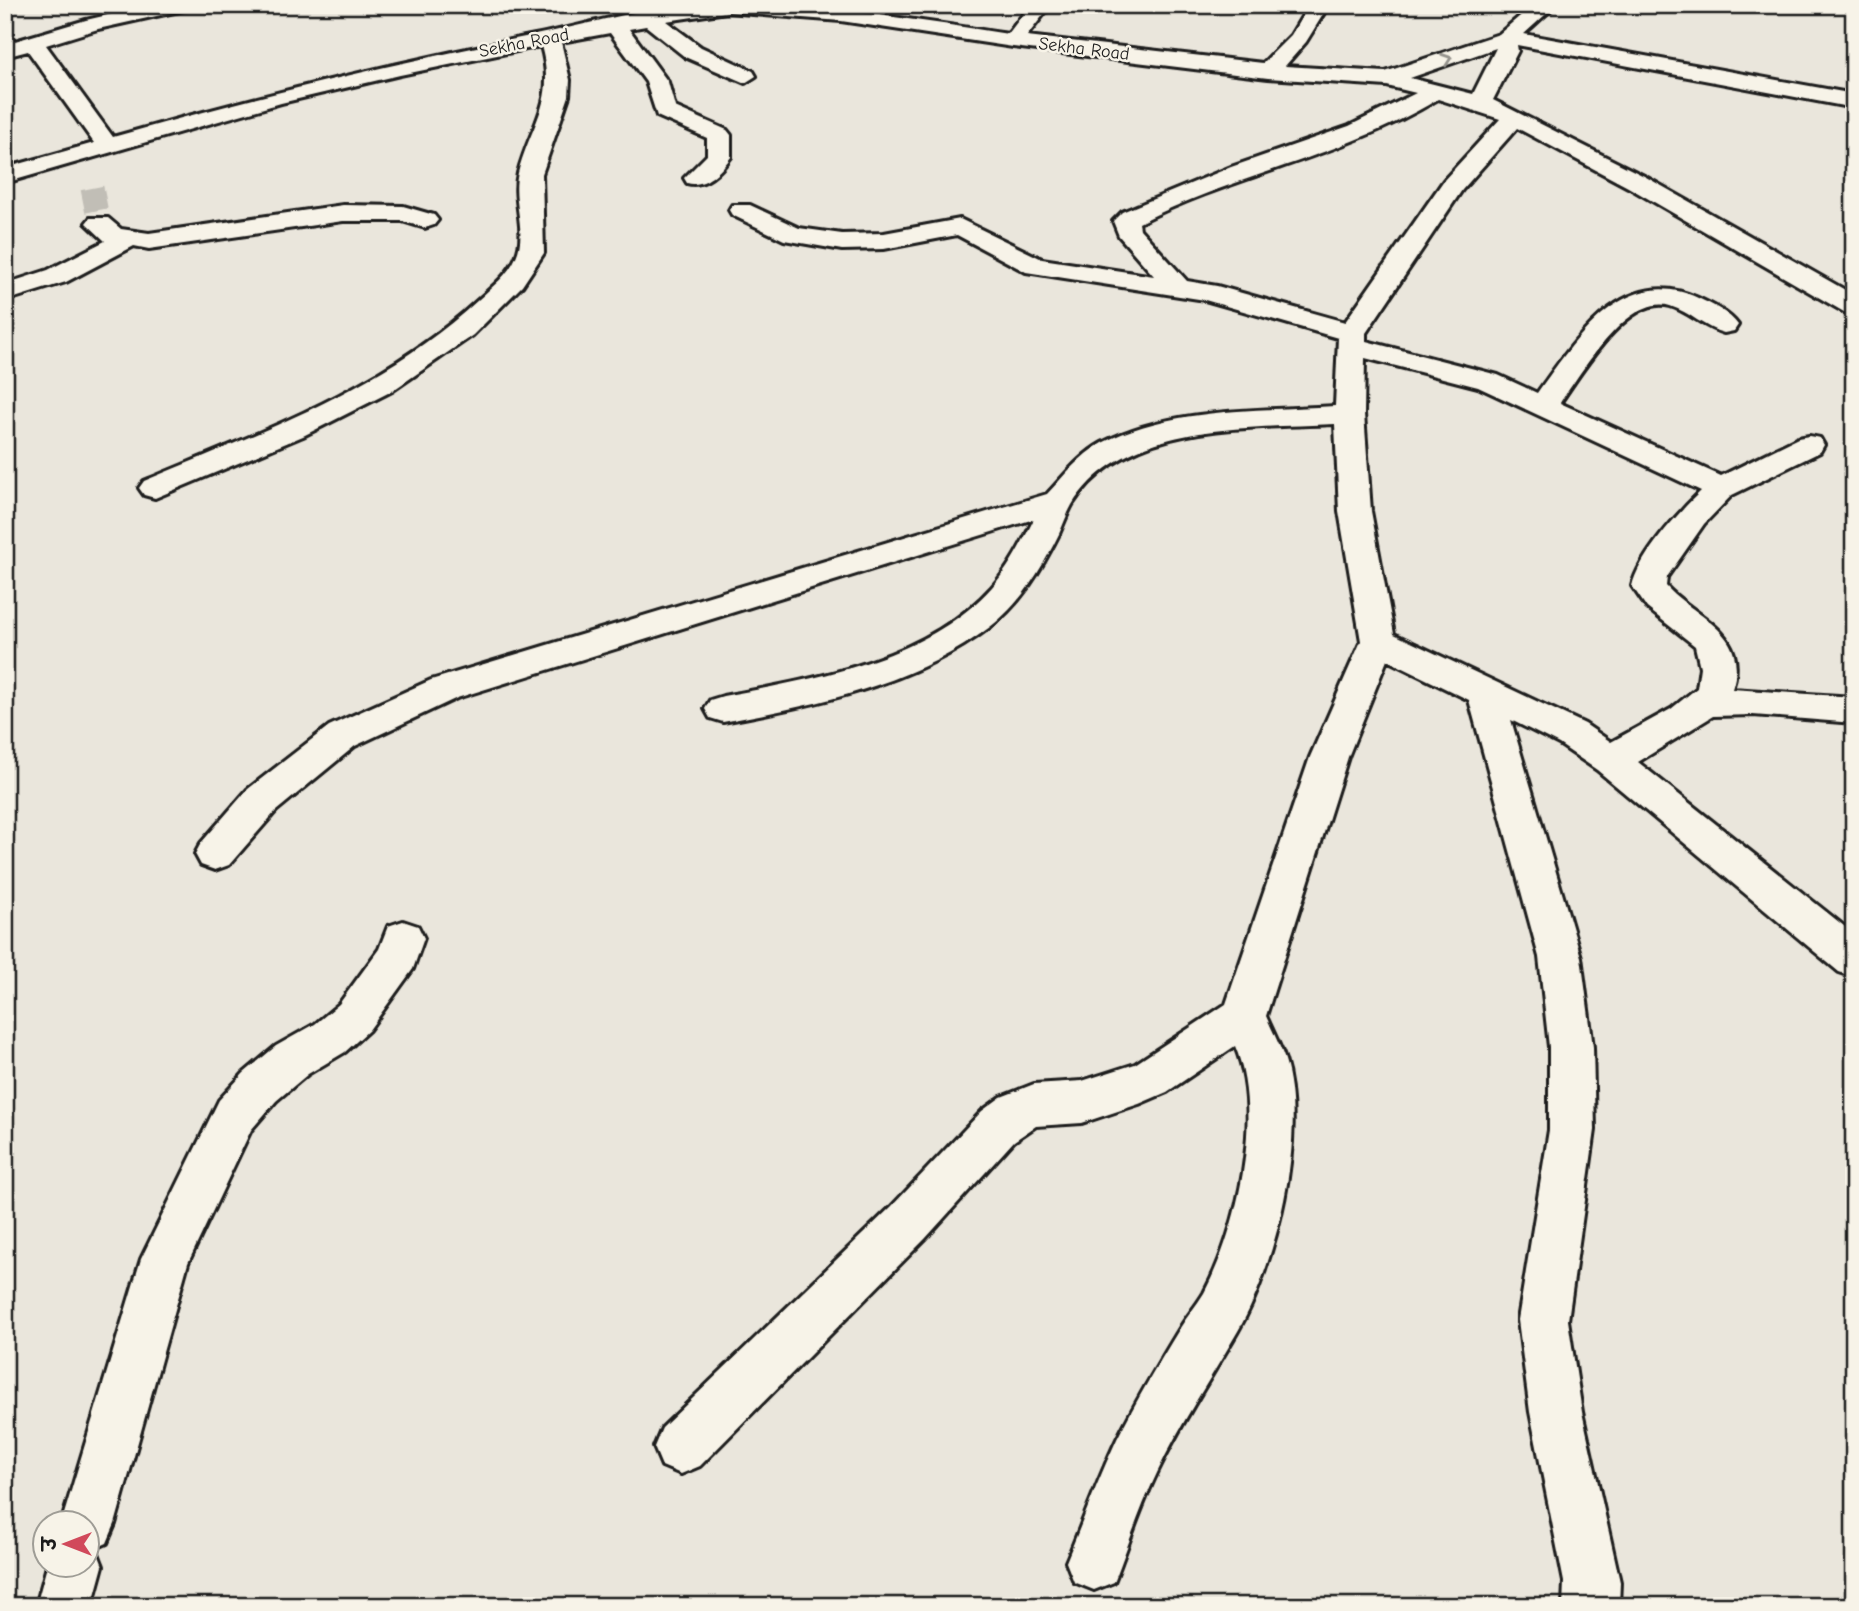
<svg xmlns="http://www.w3.org/2000/svg" width="1859" height="1611" viewBox="0 0 1859 1611" font-family="'Comic Neue','Playpen Sans Deva',sans-serif">
  <style>
    .lines { fill: none; stroke-linecap: round; stroke-linejoin: round }
    .minor-tunnel { stroke: #c1beb6; stroke-width: 23; stroke-dasharray: 23 11; stroke-linecap: butt }
    .minor-casing { stroke: #1c1c1c; stroke-width: 6 }
    .minor { fill: #f7f3e8; fill-rule: evenodd }
    .oneway { stroke: #94928c }
    .labels { text-anchor: middle; dominant-baseline: central; stroke-width: 5; stroke-linejoin: round; paint-order: stroke }
    .far-street-label { font-size: 18px; fill: #1c1c1c; stroke: #f7f3e8 }
  </style>
  <rect width="100%" height="100%" fill="#eae6dc"/>
  <filter id="ink" filterUnits="userSpaceOnUse"><feTurbulence type="fractalNoise" baseFrequency=".0143" numOctaves="2"/><feDisplacementMap in="SourceGraphic" scale="14" xChannelSelector="R" yChannelSelector="G"/><feConvolveMatrix kernelMatrix="1 2 1 2 8 2 1 2 1" color-interpolation-filters="sRGB"/></filter>
  <g filter="url(#ink)">
    <g class="lines">
      <!-- minor-tunnel -->
      <path class="minor-tunnel" d="M92,188L99,223"/>
      <!-- minor casing -->
      <g class="minor-casing">
        <path id="minor" d="M151,5H191L188,9L98,29L46,45L113,137C253,97 393,63 535,35C586,25 640,8 691,5C798,0 903,18 1008,34L1030,5H1051L1027,36L1263,63L1291,35L1309,5H1329L1306,42L1285,66L1385,72L1499,34L1533,5H1556L1524,34L1854,94V108L1517,45L1518,51L1493,100L1646,177L1854,295V314L1844,312L1628,187L1517,128L1462,190L1366,333V341L1498,375L1537,393C1575,341 1623,263 1698,298C1711,304 1730,313 1738,325L1734,331L1724,333C1704,328 1690,312 1670,306C1628,293 1580,375 1560,403L1721,476L1798,438L1809,436L1820,438L1824,445L1820,452L1732,495L1704,524L1667,577L1666,586C1695,618 1751,632 1732,689L1854,697V723L1753,715L1713,716L1638,762L1854,934V977L1839,972L1597,770L1559,744L1511,720L1581,957L1593,1047L1595,1130L1568,1320L1582,1412L1620,1582L1619,1606H1563L1564,1582L1530,1412L1518,1320L1549,1130V1047L1539,957L1469,700L1387,660L1348,757L1266,1016C1272,1030 1280,1045 1285,1060C1308,1134 1276,1265 1238,1331C1211,1378 1180,1424 1157,1473C1140,1508 1128,1546 1114,1582L1094,1590L1074,1582L1066,1562C1083,1521 1098,1479 1117,1439C1136,1401 1158,1364 1180,1328C1187,1316 1197,1305 1204,1293C1238,1229 1264,1115 1235,1046L1167,1092L1139,1104L1082,1123L1036,1126L1014,1141L925,1239L700,1466L681,1474L662,1466L654,1447L662,1428L891,1207L982,1111L1001,1097L1034,1084L1082,1081L1135,1064L1226,1004L1310,757L1361,641L1339,511L1335,424C1248,429 1125,420 1072,505C1067,514 1063,525 1059,534C1042,568 1021,604 990,627C914,685 815,705 723,722L710,718L705,709L710,700L723,696C815,679 926,660 992,587C1010,567 1022,543 1034,519L457,698L355,746L276,811L229,865L215,870L201,865L195,854L201,843L248,789L329,726L431,680L1047,494C1064,476 1080,455 1102,443C1171,407 1260,411 1335,406L1338,338L1205,300L1026,272L957,235L884,249L842,250L784,240L732,215L729,210L732,205H750L799,228L842,234L884,233L960,219L1042,259L1154,276L1119,236L1113,221L1122,212L1231,167L1349,126L1416,93L1387,86L1268,78L1013,47L841,21L727,12L666,21L701,47L753,71L756,76L745,83L685,57L646,26L629,29L668,82L675,107L727,130L731,135V157C721,171 705,188 687,183L684,178L707,155V138L657,116L646,82L610,33L561,42L570,80L569,96L542,174L544,253L522,286L473,335L392,391L303,436L155,498L144,495L139,488L144,481C261,432 383,388 478,300C491,288 509,274 516,257C528,230 511,201 518,173C531,123 557,101 541,46L400,75L281,103L5,183V168L94,143L28,51L5,57V44L86,20ZM1496,48L1473,94L1410,78ZM1438,99L1500,119L1444,180L1345,322L1217,286L1187,281L1140,229L1139,223C1235,174 1346,156 1438,99ZM1365,358L1478,387L1701,491C1679,512 1639,556 1632,586L1647,608L1695,646L1700,667L1697,688L1671,709L1611,742L1585,724L1394,634L1371,511L1364,414Z
          M343,205L403,206L434,215L438,220L434,225L425,228L402,221H343L149,249L134,246L66,282L5,301V284L48,270L105,241L86,223L90,218H108L121,229L149,233Z
          M403,921L418,926L424,938L413,969L369,1030L345,1052L308,1074L276,1101L251,1130L188,1263L115,1524L107,1543L96,1548L103,1566L92,1606H36L47,1566H88V1524H61L141,1259L219,1100L244,1073L276,1046L315,1024L339,1004L379,949L388,926Z"/>
      </g>
      <!-- minor -->
      <use href="#minor" class="minor"/>
    </g>
    <!-- one-way arrows -->
    <defs><path id="oneway-chevron" d="M-2-3.5L2.5 0L-2 3.5" fill="none" stroke-width="1.6" stroke-linecap="round" stroke-linejoin="round" transform="scale(1.75)"/></defs>
    <use class="oneway" href="#oneway-chevron" transform="translate(1447 59) rotate(-19)"/>
  </g>
  <g class="labels">
    <!-- far-street labels -->
    <g class="far-street-label">
      <text transform="translate(524 43) rotate(-11)">Sekha Road</text>
      <text transform="translate(1084 49) rotate(7)">Sekha Road</text>
    </g>
  </g>
  <!-- margin -->
  <rect width="1859" height="1611" fill="none" stroke="#f7f3e8" stroke-width="28"/>
  <rect x="14" y="14" width="1831" height="1583" fill="none" stroke="#1c1c1c" stroke-width="2.5" filter="url(#ink)"/>
  <!-- north arrow -->
  <g transform="translate(66 1544) rotate(270)"><circle r="33" fill="#f7f3e8" stroke="#9f9d96" stroke-width="2"/>
  <path d="M0-5L12 26L0 18L-12 26Z" fill="#d1495b"/>
  <text y="-10" font-size="19" font-weight="bold" text-anchor="middle" fill="#1c1c1c">उ</text>
  </g>
</svg>
